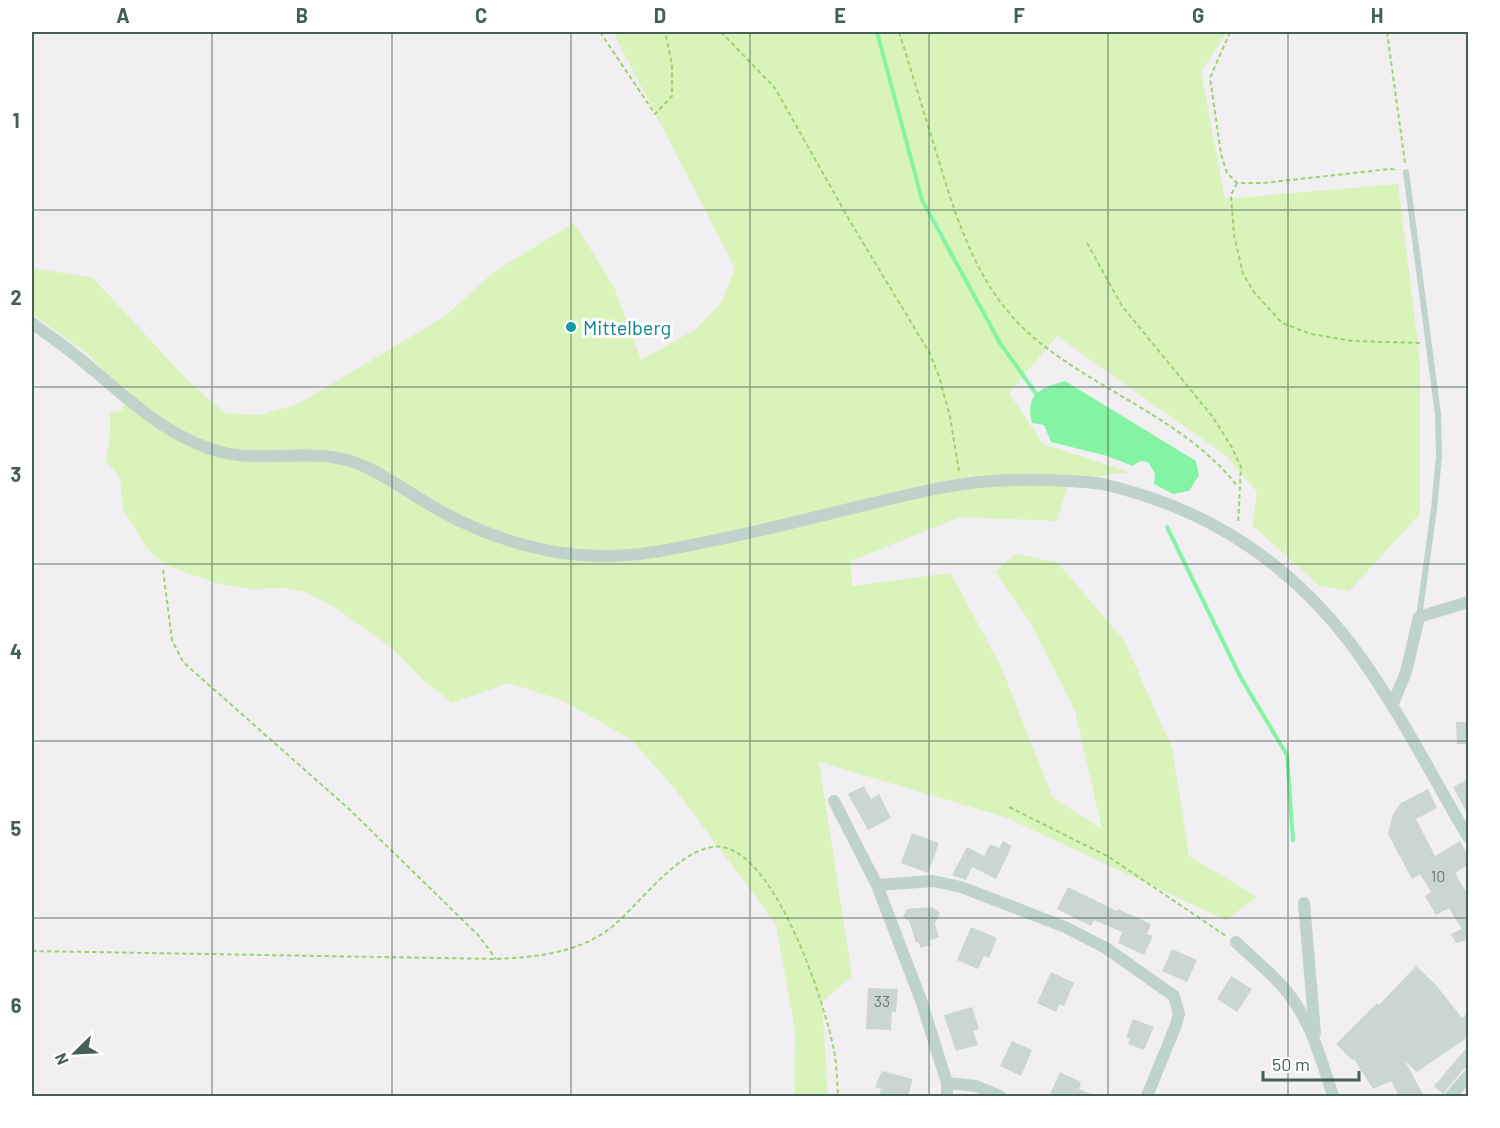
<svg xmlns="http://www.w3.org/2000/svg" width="1500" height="1128" viewBox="0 0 1500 1128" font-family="Barlow,sans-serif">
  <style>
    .green { fill: #d9f3bb }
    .water { fill: #84f4a4 }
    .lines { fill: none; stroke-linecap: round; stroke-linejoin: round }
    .stream { stroke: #84f4a4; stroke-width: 4 }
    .building { fill: #cbd5d3 }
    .path { stroke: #9ad470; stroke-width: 2; stroke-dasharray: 4.5 3; stroke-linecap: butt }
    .lane { stroke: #bfd3ca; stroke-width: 6 }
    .street { stroke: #bfd3ca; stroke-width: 12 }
    .grid { fill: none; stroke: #465f54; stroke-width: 1.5; stroke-opacity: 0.55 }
    .culture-dot { fill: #0f9aa8; stroke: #fff; stroke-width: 2 }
    .labels { text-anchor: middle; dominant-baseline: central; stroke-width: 6; stroke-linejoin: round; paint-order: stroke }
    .number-label { font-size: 16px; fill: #677c74 }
    .culture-label { font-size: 20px; fill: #0d838f; stroke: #fff; text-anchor: start }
    .neatline { fill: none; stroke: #465f54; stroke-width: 2 }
    .grid-label { font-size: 20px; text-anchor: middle; font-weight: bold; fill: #465f54 }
  </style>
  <rect width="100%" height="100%" fill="#f2eff2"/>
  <!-- green -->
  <path class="green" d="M613,32H1227L1201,72L1225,199L1398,184L1420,360V514L1349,591L1320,586L1252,525L1257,492L1226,456L1057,336L1009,393L1043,444L1130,472L1069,480L1057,521L960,517L851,561L852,586L951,573L1002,669L1053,798L1102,829L1075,711L1030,622L995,572L1015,554L1057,562L1124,640L1172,748L1189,856L1257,897L1226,920L1005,817L819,762L852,976L822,1002L828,1096H794L795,1031L776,924L674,788L632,740L562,700L508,683L452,703L421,678L393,649L333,606L305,592L284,588L250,589L215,583L166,565L149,551L123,510L120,478L106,461L110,436V413L122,410L127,389L110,379L87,353L32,314V268L93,278L190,383L225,413L259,415L298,404L444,317L495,271L574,223L614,287L641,360L696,329L721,303L735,268Z"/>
  <!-- water -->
  <path class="water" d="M1065,381L1196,461L1199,475L1189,491L1173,494L1154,484L1155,473L1148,462L1140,461L1133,466L1107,456L1051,442L1044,425L1032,423C1025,394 1040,388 1065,381Z"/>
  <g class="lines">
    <!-- stream -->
    <path class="stream" d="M877,32L922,200L1000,343L1037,395
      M1167,527L1241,678L1287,755L1293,840"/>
  </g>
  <!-- building -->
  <path class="building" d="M1456,722H1468V744H1457Z
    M1468,779V815L1453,787Z
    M864,786L871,799L879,794L891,818L868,830L848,794Z
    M1428,789L1437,808L1416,819L1435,856L1460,841L1468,856V865L1455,873L1468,895V940L1456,943L1451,934L1462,929L1449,908L1436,915L1425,896L1431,892L1420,874L1412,879L1388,834L1393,814L1401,803Z
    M912,833L939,843L928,873L901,863Z
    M1003,841L1012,846L996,879L972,867L966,880L952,875L967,847L984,856L990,844L999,848Z
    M1068,887L1117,911L1118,909L1151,924L1147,934L1153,936L1144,955L1118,943L1122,932L1094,920L1091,926L1057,909Z
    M932,907L940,913L935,924L939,937L929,941L931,945L921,948L918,942L916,943L909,921L903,917L907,909Z
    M971,927L997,938L989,958L984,956L978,969L957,960Z
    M1172,949L1197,960L1187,982L1162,971Z
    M1416,966L1436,985L1462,1018L1468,1012V1037L1417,1072L1405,1061L1424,1096H1399L1391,1081L1373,1089L1354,1059L1352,1060L1336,1044L1377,1003L1379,1005Z
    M1051,972L1074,983L1064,1006L1059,1004L1056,1012L1037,1003Z
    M1231,976L1252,989L1237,1012L1217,999Z
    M868,988L898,989L896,1012L892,1011L891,1030L866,1029Z
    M972,1007L979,1029L973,1031L978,1045L956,1051L944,1015Z
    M1133,1019L1154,1027L1144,1050L1128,1044L1130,1039L1126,1037Z
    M1012,1041L1032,1050L1021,1076L1000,1066Z
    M1468,1046V1066L1462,1071L1443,1094L1434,1086Z
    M882,1071L913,1079L908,1096H879L881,1089L875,1087Z
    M1060,1072L1081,1082L1079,1089L1096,1096H1049Z"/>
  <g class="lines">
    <!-- path -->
    <path class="path" d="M600,32L655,114L672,96V65L666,36L667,32
      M721,32L775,88L851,223L929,352L939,376L950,417L959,471
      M899,32C911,69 922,107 934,145C955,214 976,289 1033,337C1096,391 1187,420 1238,487
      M1230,32L1210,78L1221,154L1227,173L1237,183H1263L1390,169L1398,170
      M1387,32L1405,163
      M1237,183L1231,195L1234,235L1243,274L1254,292L1282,323L1311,334L1353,341L1420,343
      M1087,243L1122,306L1212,416L1231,446L1241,467L1238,524
      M163,570L172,640L183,662L349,809L479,936L496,959
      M1009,807L1109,857L1226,936
      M32,951L496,959C537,957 580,953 613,926C639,904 677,852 712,847C772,837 826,1006 834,1051C837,1066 837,1082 838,1096"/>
    <!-- lane -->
    <path class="lane" d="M1406,172L1438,414L1439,456L1434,509L1419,617"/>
    <!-- street -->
    <path class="street" d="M32,323C52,338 73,352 92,369C133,403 172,441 225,453C273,463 320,445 366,467C393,480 418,499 446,514C493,539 552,557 606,556C640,556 673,549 706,542C783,527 858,505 935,489C979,480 1024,478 1069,481C1080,482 1091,482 1102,484C1205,507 1287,560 1351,644C1396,704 1430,773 1468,837
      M1392,706L1406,672L1419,617L1468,602
      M834,801L877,885L922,1003L947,1083V1096
      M877,885L933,881L961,887L1065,927L1106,948L1174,996L1179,1014L1176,1025L1147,1096
      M1304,903L1315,1033
      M1236,942C1251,957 1269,971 1283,987C1310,1017 1321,1059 1333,1096
      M947,1083L976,1086L1000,1096
      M1451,1096L1468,1076"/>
  </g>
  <!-- grid -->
  <path class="grid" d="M212,32V1096M392,32V1096M571,32V1096M750,32V1096M929,32V1096M1108,32V1096M1288,32V1096M32,210H1468M32,387H1468M32,564H1468M32,741H1468M32,918H1468"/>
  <!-- markers -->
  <circle class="culture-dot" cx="571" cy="327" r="6"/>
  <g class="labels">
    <!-- number labels -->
    <g class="number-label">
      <text x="1438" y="875">10</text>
      <text x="882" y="1000">33</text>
    </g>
    <!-- culture labels -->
    <g class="culture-label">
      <text x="583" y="327">Mittelberg</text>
    </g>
  </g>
  <!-- border -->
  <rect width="1500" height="1128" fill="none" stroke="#ffffff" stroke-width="66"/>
  <!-- north arrow -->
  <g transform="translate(75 1053) rotate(246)" stroke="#ffffff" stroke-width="4.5" paint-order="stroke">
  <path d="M0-4.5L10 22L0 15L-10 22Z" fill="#465f54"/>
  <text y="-9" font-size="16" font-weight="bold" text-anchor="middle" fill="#465f54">N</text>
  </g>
  <!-- scale -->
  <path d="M1263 1071v9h96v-9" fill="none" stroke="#465f54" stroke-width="3"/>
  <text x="1272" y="1071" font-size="18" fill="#465f54" stroke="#ffffff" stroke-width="4.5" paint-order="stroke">50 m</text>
  <rect x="33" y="33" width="1434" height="1062" class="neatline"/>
  <g class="grid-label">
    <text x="123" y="23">A</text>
    <text x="302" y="23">B</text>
    <text x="481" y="23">C</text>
    <text x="660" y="23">D</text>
    <text x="840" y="23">E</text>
    <text x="1019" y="23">F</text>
    <text x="1198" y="23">G</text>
    <text x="1377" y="23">H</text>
    <text x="16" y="128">1</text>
    <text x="16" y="305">2</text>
    <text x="16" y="482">3</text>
    <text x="16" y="659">4</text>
    <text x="16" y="836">5</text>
    <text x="16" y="1013">6</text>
  </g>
</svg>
